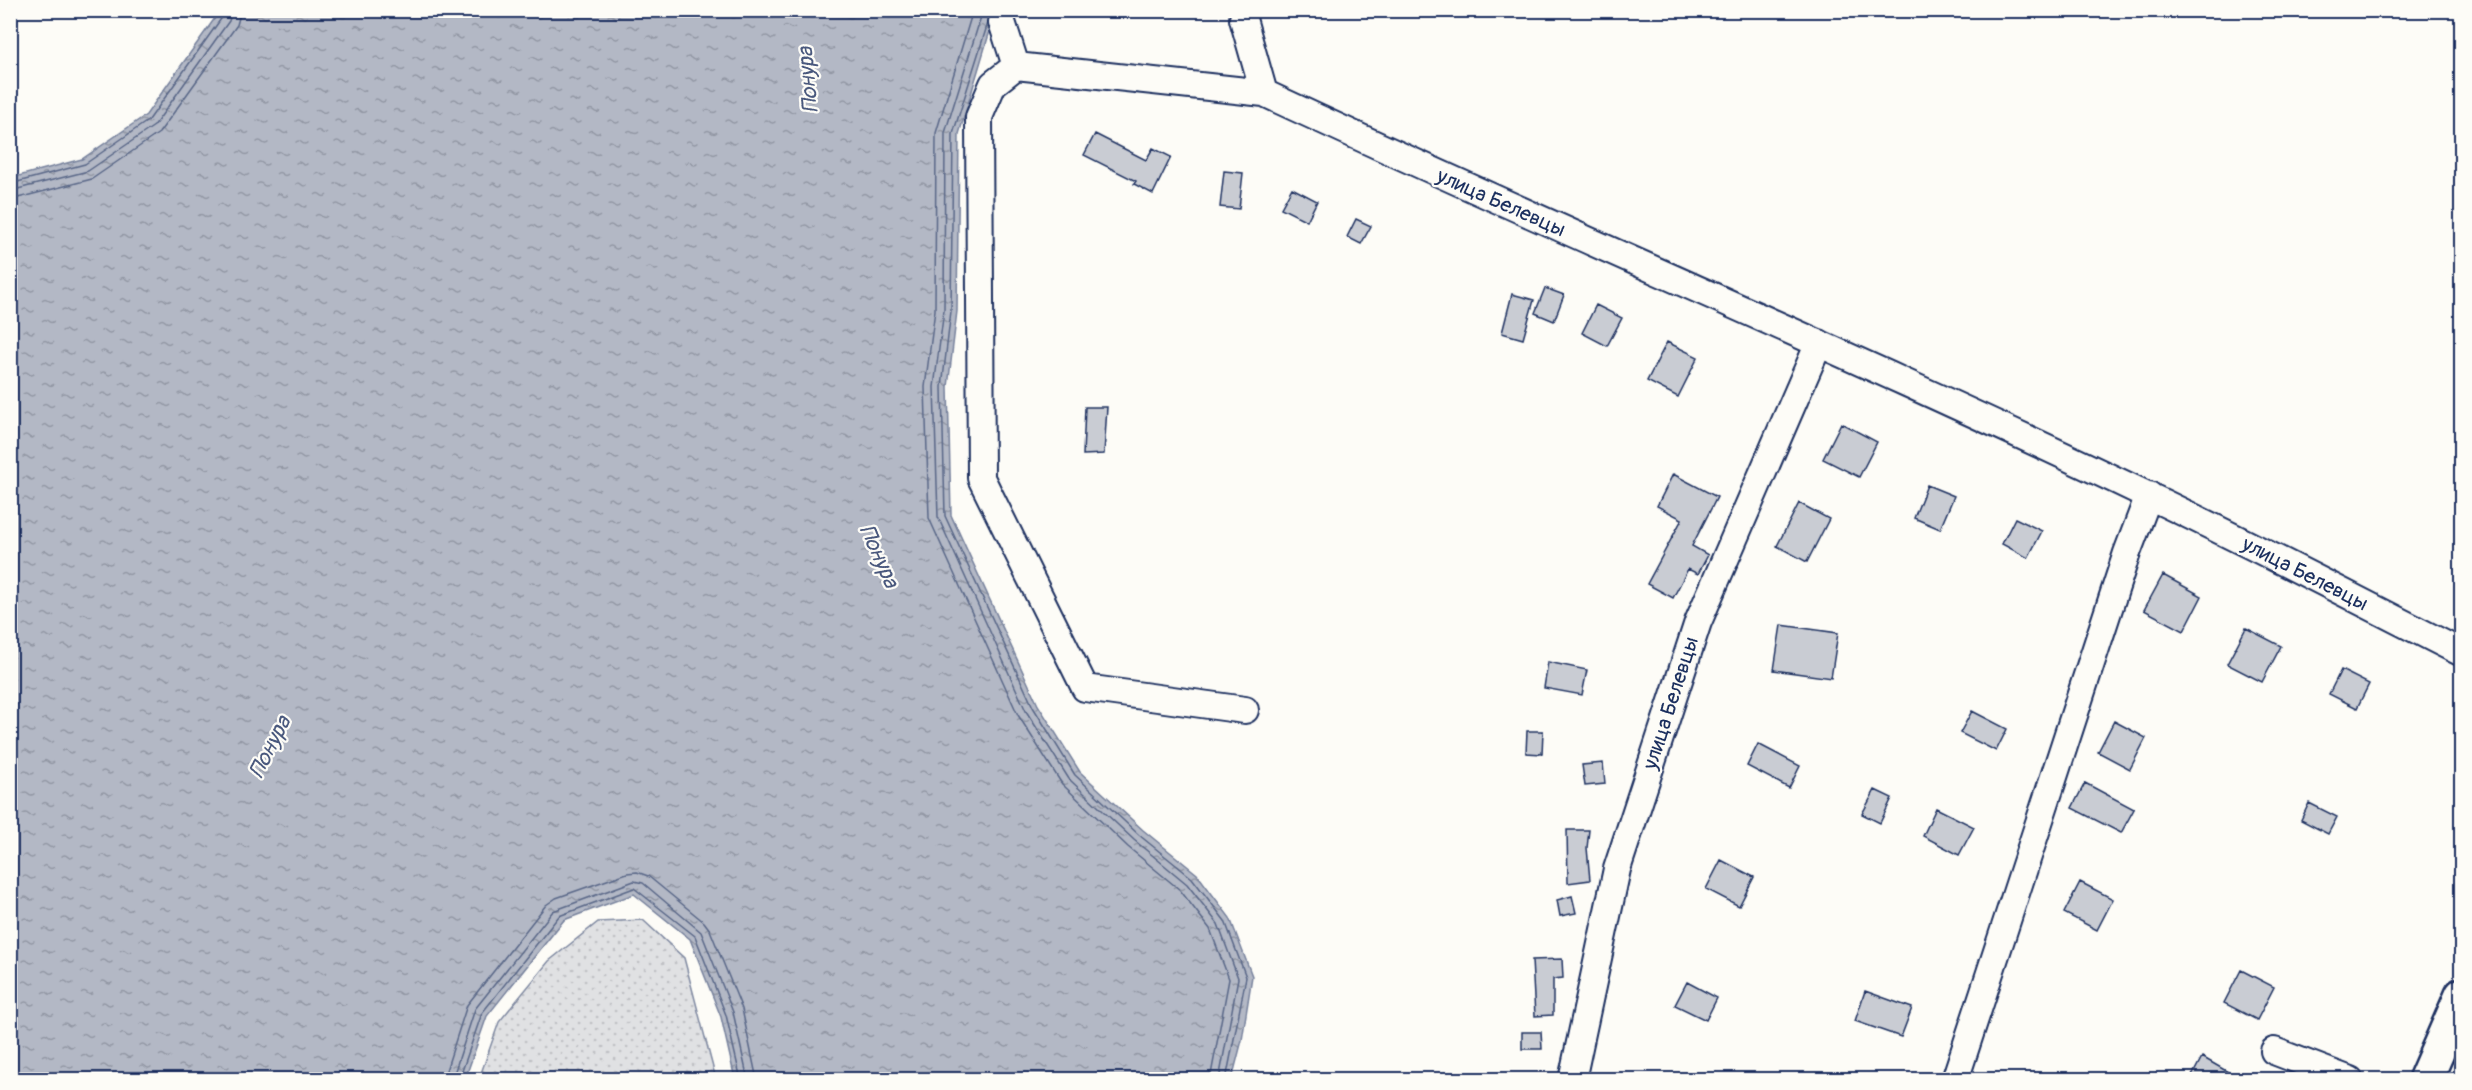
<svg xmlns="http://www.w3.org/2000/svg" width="2472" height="1090" viewBox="0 0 2472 1090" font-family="Pangolin,sans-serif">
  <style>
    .grass { fill: url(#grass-dots); stroke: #7e88a0; stroke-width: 1.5 }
    .water { fill: url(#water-ripples); stroke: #76819c; stroke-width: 1.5 }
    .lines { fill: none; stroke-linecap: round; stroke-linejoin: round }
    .shore { stroke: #586687; stroke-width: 1.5 }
    .building { fill: #c9ccd3; stroke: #1b2f5e; stroke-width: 1.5 }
    .minor-casing { stroke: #1b2f5e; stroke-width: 30 }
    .major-casing { stroke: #1b2f5e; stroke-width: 38 }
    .minor { stroke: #fdfcf7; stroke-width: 26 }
    .major { stroke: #fdfcf7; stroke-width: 33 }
    .labels { text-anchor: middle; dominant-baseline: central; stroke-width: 4.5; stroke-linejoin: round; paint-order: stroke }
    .street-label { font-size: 21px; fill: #1b2f5e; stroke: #fdfcf7 }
    .water-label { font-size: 22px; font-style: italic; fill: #49587d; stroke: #fdfcf7 }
  </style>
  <defs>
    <pattern id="grass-dots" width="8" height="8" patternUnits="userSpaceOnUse" patternTransform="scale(1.5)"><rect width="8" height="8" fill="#e0e1e3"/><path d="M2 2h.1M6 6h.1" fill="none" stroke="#c0c1c5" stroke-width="1.8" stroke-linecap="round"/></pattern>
    <pattern id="water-ripples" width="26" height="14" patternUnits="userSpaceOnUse" patternTransform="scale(1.5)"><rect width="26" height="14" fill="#b3b8c5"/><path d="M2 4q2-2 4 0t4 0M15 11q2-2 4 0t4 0" fill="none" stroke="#9196a3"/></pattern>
  </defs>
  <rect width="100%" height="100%" fill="#fdfcf7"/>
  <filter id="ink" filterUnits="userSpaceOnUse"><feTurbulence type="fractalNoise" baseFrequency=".0167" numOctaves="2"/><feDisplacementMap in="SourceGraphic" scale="12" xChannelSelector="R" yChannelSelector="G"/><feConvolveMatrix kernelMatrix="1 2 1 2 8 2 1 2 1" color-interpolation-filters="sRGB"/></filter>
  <g filter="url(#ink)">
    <!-- grass -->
    <path class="grass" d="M643,920L684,958L716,1079H479L499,1022L549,961L598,922Z"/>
    <!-- water -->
    <path class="water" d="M220,11H998L992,24L959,134L957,311L948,387L951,515L1038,705L1080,772L1143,830L1197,874L1230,918L1252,976L1242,1040L1232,1079H735L721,1017L690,939L634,894L564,920L487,1016L465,1079L11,1080V178L82,159L146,115Z"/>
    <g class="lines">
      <!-- shore -->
      <path class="shore" d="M973,10L936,133L935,310L925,387L929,518L1018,715L1062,784L1128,847L1180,890L1210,929L1229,979L1210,1080
        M983,10L945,133L944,310L934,387L938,517L1026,711L1069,779L1134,840L1187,884L1218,924L1238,978L1219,1080
        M992,10L953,134L951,311L942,387L945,516L1033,707L1075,775L1139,835L1192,878L1225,921L1246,977L1226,1080
        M10,184L85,164L149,120L223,16L224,10
        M10,191L88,171L154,126L229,21L232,10
        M10,200L92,179L159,133L237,25L241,10
        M443,1080L467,1005L546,905L556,898L627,873L637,872L648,876L704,922L710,930L742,1009L757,1080
        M452,1080L475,1009L553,911L634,881L643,883L701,932L733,1012L748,1080
        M459,1080L482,1013L559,916L634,888L695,936L726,1015L741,1080"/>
    </g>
    <!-- building -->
    <path class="building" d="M1095,134L1146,160L1153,148L1171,157L1153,194L1134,184L1136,181L1084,155Z
      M1224,171L1243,173L1239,209L1220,207Z
      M1292,188L1317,201L1307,221L1281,208Z
      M1356,219L1371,226L1361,244L1347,237Z
      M1545,288L1564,295L1554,321L1535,313Z
      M1512,294L1534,300L1523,339L1502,333Z
      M1596,305L1622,318L1607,346L1582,333Z
      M1667,342L1698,357L1678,397L1647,381Z
      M1085,407H1107L1104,454L1083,455Z
      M1841,423L1877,442L1859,477L1823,459Z
      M1673,474L1717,497L1692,546L1708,555L1698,574L1688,569L1673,598L1647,584L1682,519L1657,506Z
      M1927,485L1954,496L1940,529L1914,518Z
      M1799,503L1829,519L1807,562L1777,546Z
      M2015,518L2042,531L2028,558L2002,544Z
      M2163,575L2202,596L2184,631L2144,610Z
      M1781,625L1838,633L1831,678L1774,670Z
      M2246,628L2281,646L2262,682L2227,664Z
      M1548,662L1587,670L1582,695L1544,688Z
      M2341,670L2369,684L2357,708L2329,694Z
      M1972,711L2007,729L1996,751L1960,733Z
      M2114,721L2146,738L2130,769L2098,752Z
      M1527,731H1543L1542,754L1526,753Z
      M1758,744L1800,766L1789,788L1747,766Z
      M1603,763L1605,784L1585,786L1582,765Z
      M2085,783L2134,809L2121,833L2072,808Z
      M1875,790L1892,798L1880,823L1862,814Z
      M2309,803L2337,817L2328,834L2301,820Z
      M1936,808L1974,827L1959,855L1923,836Z
      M1567,830H1589L1587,848L1590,880L1568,883Z
      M1721,860L1754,877L1739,906L1706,889Z
      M2080,882L2113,899L2097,930L2064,913Z
      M1572,896L1576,913L1560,916L1557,900Z
      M1562,959L1563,978L1553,979V1015L1535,1016L1532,960Z
      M2241,970L2274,987L2257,1020L2224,1003Z
      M1687,982L1717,998L1706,1020L1675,1005Z
      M1865,991L1912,1008L1901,1037L1855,1021Z
      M1522,1032H1541L1542,1049H1522Z
      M2202,1057L2242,1080H2190Z"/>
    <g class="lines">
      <!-- minor casing -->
      <g class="minor-casing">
        <path id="minor" d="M1245,10L1243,19L1264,93C1557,230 1855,355 2147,495C2253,545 2357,600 2462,653
          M1002,22L1016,66
          M1245,710L1085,688L981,478L979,117L993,84L1016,66L1264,93
          M2274,1051L2350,1080
          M1572,1080L1617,869L1698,622L1819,343
          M1955,1080L2127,553L2149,495"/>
      </g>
      <!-- major casing -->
      <g class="major-casing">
        <path id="major" d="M2425,1080L2462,995"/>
      </g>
      <!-- minor -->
      <use href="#minor" class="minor"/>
      <!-- major -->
      <use href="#major" class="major"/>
    </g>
  </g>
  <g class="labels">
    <!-- street labels -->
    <g class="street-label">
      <text transform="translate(1501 203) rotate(24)">улица Белевцы</text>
      <text transform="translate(2305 574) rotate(27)">улица Белевцы</text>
      <text transform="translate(1671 703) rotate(-72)">улица Белевцы</text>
    </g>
    <!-- water labels -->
    <g class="water-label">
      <text transform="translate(808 80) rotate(-95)">Понура</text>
      <text transform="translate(879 556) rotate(66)">Понура</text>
      <text transform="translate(270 747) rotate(-63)">Понура</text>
    </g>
  </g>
  <!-- margin -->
  <rect width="2472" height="1090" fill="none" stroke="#fdfcf7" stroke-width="36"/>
  <rect x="18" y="18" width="2436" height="1054" fill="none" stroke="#1b2f5e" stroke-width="2" filter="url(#ink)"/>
</svg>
